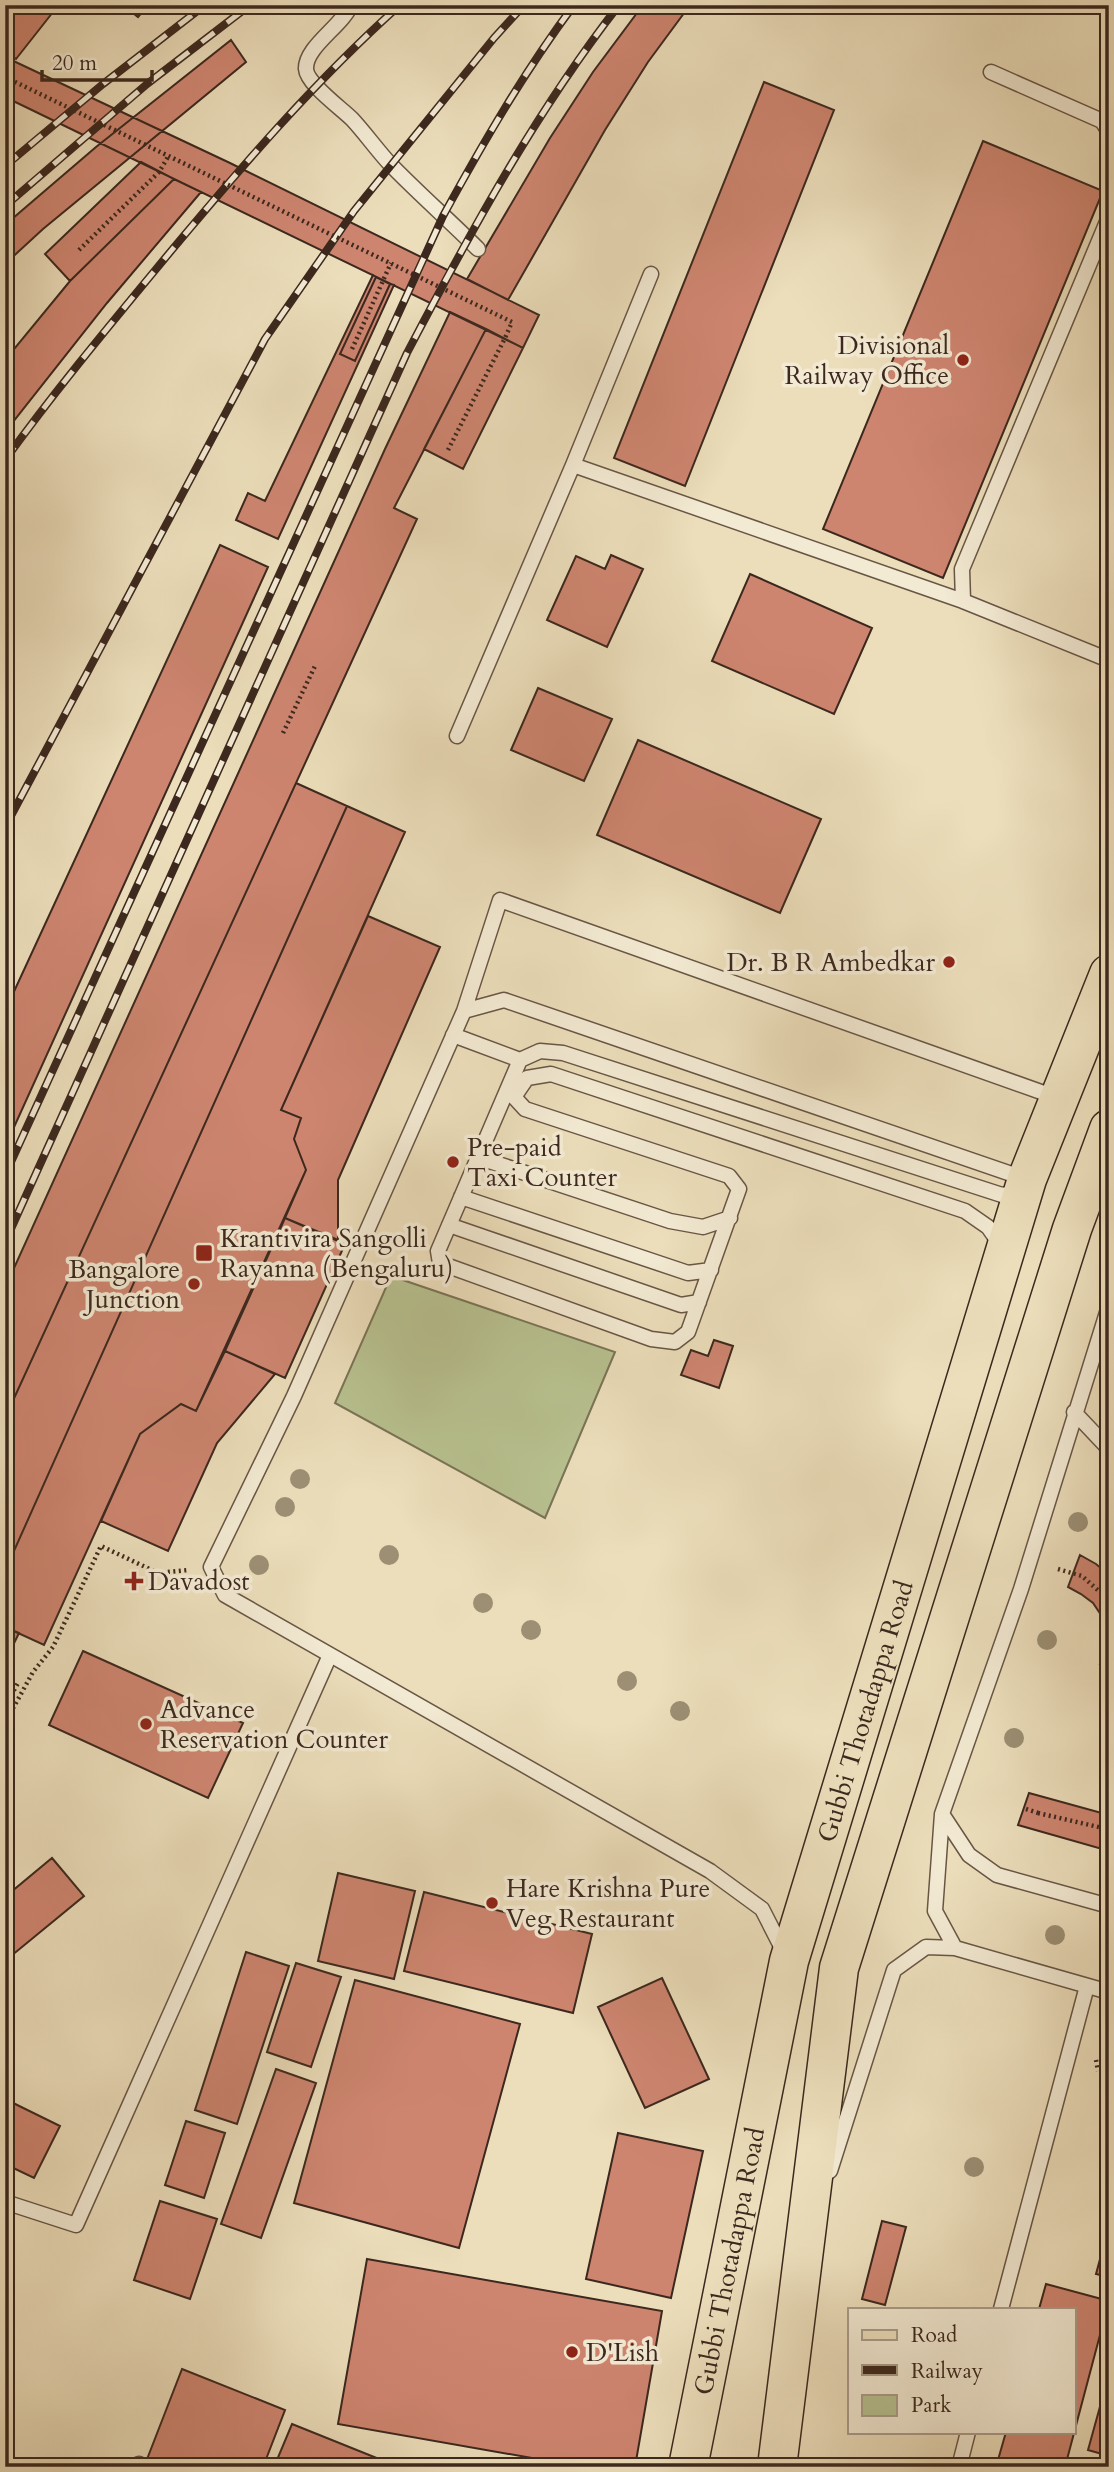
<svg xmlns="http://www.w3.org/2000/svg" width="1114" height="2472" viewBox="0 0 1114 2472" font-family="Cardo,serif">
  <style>
    .green { fill: #b8c190; stroke: #7a7457; stroke-width: 2 }
    .building { fill: #ce8570; stroke: #3c281e; stroke-width: 2 }
    .lines { fill: none; stroke-linecap: round; stroke-linejoin: round }
    .service-casing { stroke: #685645; stroke-width: 17 }
    .primary-casing { stroke: #3c281e; stroke-width: 41 }
    .path { stroke: #3c281e; stroke-width: 4.5; stroke-dasharray: 2 3.5; stroke-linecap: butt }
    .service { stroke: #f3ead3; stroke-width: 14 }
    .primary { stroke: #ecdebb; stroke-width: 38 }
    .rail-casing { stroke: #3c281e; stroke-width: 8 }
    .rail { stroke: #f3ead3; stroke-width: 5; stroke-dasharray: 16; stroke-linecap: butt }
    .path-bridge { stroke: #3c281e; stroke-width: 4.5; stroke-dasharray: 2 3.5; stroke-linecap: butt }
    .tree { fill: #9c8f74 }
    .poi-dot { fill: #8f2418; stroke: #f3ead3; stroke-width: 2.5 }
    .labels { text-anchor: middle; dominant-baseline: central; stroke-width: 7; stroke-linejoin: round; paint-order: stroke }
    .poi-label { font-size: 26px; fill: #3c281e; stroke: #f3ead3; text-anchor: start }
    .street-label { font-size: 26px; fill: #3c281e; stroke: #f3ead3 }
  </style>
  <rect width="100%" height="100%" fill="#ecdebb"/>
  <filter id="stains"><feTurbulence type="fractalNoise" baseFrequency=".00286" numOctaves="4"/><feColorMatrix values="0 0 0 0 .2 0 0 0 0 .09 0 0 0 0 .02 0 0 0 .5 -.17"/></filter>
  <radialGradient id="worn" r=".72"><stop offset=".6" stop-color="#630" stop-opacity="0"/><stop offset="1" stop-color="#630" stop-opacity=".3"/></radialGradient>
  <!-- green -->
  <path class="green" d="M391,1276L615,1352L545,1518L335,1403Z"/>
  <!-- building -->
  <path class="building" d="M5,5H44L53,12L16,59L5,51Z
    M123,5H148L138,17Z
    M643,5H690L648,62L605,130L508,300L467,279L550,138L593,72Z
    M231,40L246,62L43,229L5,264V225L96,147Z
    M5,57L230,163L539,315L523,348L5,97Z
    M764,82L834,110L685,486L614,458Z
    M983,141L1103,191L943,578L823,529Z
    M141,162L174,179L70,281L45,254Z
    M174,179L201,192L107,303L5,432V360L70,281Z
    M373,275L376,277L340,354L355,361L390,284L394,285L278,539L236,520L248,493L265,501Z
    M376,277L390,284L355,361L340,354Z
    M450,312L486,329L394,508L417,519L5,1418V1288L385,449Z
    M486,329L523,348L463,469L424,449Z
    M220,545L268,567L5,1147V1011Z
    M611,555L643,569L607,647L547,620L576,556L605,569Z
    M750,574L872,628L834,714L712,661Z
    M538,688L612,719L584,781L511,750Z
    M638,740L821,819L780,913L597,835Z
    M296,783L347,806L5,1571V1418Z
    M347,806L405,832L281,1110L301,1118L294,1139L306,1170L196,1411L181,1404L140,1434L44,1645L5,1627V1571Z
    M368,916L440,947L338,1180V1240L285,1218L306,1170L294,1139L301,1118L281,1110Z
    M285,1218L345,1244L285,1378L225,1351Z
    M714,1340L733,1346L719,1388L681,1375L691,1350L708,1356Z
    M225,1351L275,1374L217,1443L168,1551L101,1521L140,1434L181,1404L196,1411Z
    M1080,1555L1096,1564L1109,1575V1666L1100,1664L1105,1652L1106,1640V1627L1101,1615L1093,1603L1081,1594L1068,1587Z
    M5,1627L19,1633L5,1662Z
    M83,1651L243,1723L208,1798L49,1725Z
    M1029,1793L1109,1815V1851L1018,1825Z
    M52,1858L84,1896L5,1961V1897Z
    M338,1873L415,1891L394,1979L318,1961Z
    M424,1892L592,1934L573,2013L404,1971Z
    M246,1952L289,1966L237,2124L195,2110Z
    M296,1963L341,1977L311,2067L267,2052Z
    M662,1978L709,2079L645,2108L598,2007Z
    M355,1980L520,2024L459,2248L294,2203Z
    M276,2069L316,2083L261,2238L221,2224Z
    M5,2099L60,2126L34,2178L5,2164Z
    M186,2121L225,2133L204,2198L165,2185Z
    M618,2133L703,2151L671,2298L586,2279Z
    M160,2201L217,2219L190,2299L134,2280Z
    M882,2221L906,2227L885,2305L862,2299Z
    M1109,2226V2277L1096,2274Z
    M367,2259L662,2311L635,2467H583L338,2424Z
    M1046,2284L1109,2301L1065,2467H996L1006,2432H1074V2309H1039Z
    M182,2369L285,2410L263,2467H144Z
    M1109,2374V2456L1088,2450Z
    M292,2424L399,2467H274Z"/>
  <g class="lines">
    <!-- service casing -->
    <g class="service-casing">
      <path id="service" d="M351,5C342,26 305,47 306,69C307,84 341,108 352,119C365,133 377,150 390,164C418,193 449,220 478,249
        M991,72L1102,121L1109,132
        M1109,217L962,569L963,601L1109,660
        M573,465L963,601
        M457,736L573,465L651,274
        M464,1011L500,900L1058,1098
        M453,1035L520,1060
        M477,1157L670,1221L703,1227L730,1218
        M461,1197L688,1273L711,1270
        M449,1225L681,1305L699,1302
        M1002,1247L988,1227L965,1211L551,1074L527,1078L514,1097L525,1109L729,1176L739,1189L688,1332L675,1342L651,1339L440,1263L438,1251L520,1060L540,1051L563,1053L1002,1195L1021,1192
        M1074,1412L1109,1449
        M942,1814L969,1855L997,1875L1109,1906
        M955,1948L935,1911L942,1814L1021,1589L1109,1306
        M785,1954L762,1909L710,1871L225,1595L211,1567L294,1396L464,1011L504,1000L1026,1179
        M830,2171L894,1970L926,1947L955,1948L1109,1992
        M5,2202L76,2225L330,1655
        M1001,2309L1087,1986
        M132,2467L139,2464
        M959,2467L968,2432"/>
    </g>
    <!-- primary casing -->
    <g class="primary-casing">
      <g id="primary">
        <path id="s1" d="M688,2467L789,1961L1027,1179L1109,974"/>
        <path d="M777,2467L839,1968L1072,1229L1109,1129"/>
      </g>
    </g>
    <!-- path -->
    <path class="path" d="M79,250L159,172L169,155
      M352,349L391,263
      M448,450L505,338
      M283,733L315,666
      M1058,1569L1082,1576L1109,1600
      M6,1705L18,1683
      M5,1723L33,1672L53,1647L101,1546L158,1573L188,1570
      M1026,1809L1038,1813
      M1109,1821L1107,1829L1109,1830
      M1096,2060L1098,2071"/>
    <!-- service -->
    <use href="#service" class="service"/>
    <!-- primary -->
    <use href="#primary" class="primary"/>
    <!-- rail casing -->
    <g class="rail-casing">
      <path id="rail" d="M5,166L103,84L205,5
        M5,206L147,84L250,5
        M5,460C57,388 114,320 171,251C243,165 316,80 400,5
        M5,827L265,339L354,211L494,38L524,5
        M5,1175L443,216C483,143 524,72 574,5
        M5,1242L407,353C470,233 535,113 619,5"/>
    </g>
    <!-- rail -->
    <use href="#rail" class="rail"/>
    <!-- path-bridge -->
    <path class="path-bridge" d="M5,77L512,322L505,338
      M1038,1813L1107,1829"/>
  </g>
  <!-- trees -->
  <g class="tree">
    <circle cx="300" cy="1479" r="10"/>
    <circle cx="285" cy="1507" r="10"/>
    <circle cx="1078" cy="1522" r="10"/>
    <circle cx="389" cy="1555" r="10"/>
    <circle cx="259" cy="1565" r="10"/>
    <circle cx="483" cy="1603" r="10"/>
    <circle cx="531" cy="1630" r="10"/>
    <circle cx="1047" cy="1640" r="10"/>
    <circle cx="627" cy="1681" r="10"/>
    <circle cx="680" cy="1711" r="10"/>
    <circle cx="1014" cy="1738" r="10"/>
    <circle cx="1055" cy="1935" r="10"/>
    <circle cx="974" cy="2167" r="10"/>
  </g>
  <!-- markers -->
  <g class="poi-dot">
    <circle cx="963" cy="360" r="7"/>
    <circle cx="949" cy="962" r="7"/>
    <circle cx="453" cy="1162" r="7"/>
    <rect x="195" y="1244" width="18" height="18" rx="3.5"/>
    <circle cx="194" cy="1284" r="7"/>
    <path d="M130.5 1570.5h7v7h7v7h-7v7h-7v-7h-7v-7h7z"/>
    <circle cx="146" cy="1724" r="7"/>
    <circle cx="492" cy="1903" r="7"/>
    <circle cx="572" cy="2352" r="7"/>
  </g>
  <g class="labels">
    <!-- poi labels -->
    <g class="poi-label">
      <text x="949" y="345" text-anchor="end">Divisional<tspan x="949" dy="30">Railway Office</tspan></text>
      <text x="935" y="962" text-anchor="end">Dr. B R Ambedkar</text>
      <text x="467" y="1147">Pre-paid<tspan x="467" dy="30">Taxi Counter</tspan></text>
      <text x="220" y="1238">Krantivira Sangolli<tspan x="220" dy="30">Rayanna (Bengaluru)</tspan></text>
      <text x="180" y="1269" text-anchor="end">Bangalore<tspan x="180" dy="30">Junction</tspan></text>
      <text x="148" y="1581">Davadost</text>
      <text x="160" y="1709">Advance<tspan x="160" dy="30">Reservation Counter</tspan></text>
      <text x="506" y="1888">Hare Krishna Pure<tspan x="506" dy="30">Veg Restaurant</tspan></text>
      <text x="586" y="2352">D'Lish</text>
    </g>
    <!-- street labels -->
    <g class="street-label">
      <text stroke="none"><textPath href="#s1" startOffset="777">Gubbi Thotadappa Road</textPath></text>
      <text stroke="none"><textPath href="#s1" startOffset="210">Gubbi Thotadappa Road</textPath></text>
    </g>
  </g>
  <!-- margin -->
  <rect width="1114" height="2472" fill="none" stroke="#ecdebb" stroke-width="28"/>
  <rect x="7" y="7" width="1100" height="2458" fill="none" stroke="#3c281e" stroke-width="3.5"/>
  <rect x="14" y="14" width="1086" height="2444" fill="none" stroke="#3c281e" stroke-width="2"/>
  <!-- legend -->
  <rect x="848" y="2308" width="228" height="126" fill="#f3ead3" stroke="#aa9c8b" stroke-width="2"/>
  <rect x="862" y="2330" width="35" height="10" fill="#ecdebb" stroke="#aa9c8b" stroke-width="2"/>
  <text x="911" y="2342" font-size="21" fill="#3c281e">Road</text>
  <rect x="862" y="2365" width="35" height="10" fill="#3c281e" stroke="#aa9c8b" stroke-width="2"/>
  <text x="911" y="2378" font-size="21" fill="#3c281e">Railway</text>
  <rect x="862" y="2395" width="35" height="21" fill="#b8c190" stroke="#aa9c8b" stroke-width="2"/>
  <text x="911" y="2412" font-size="21" fill="#3c281e">Park</text>
  <!-- scale -->
  <path d="M42 70v10h110v-10" fill="none" stroke="#3c281e" stroke-width="3.5"/>
  <text x="52" y="70" font-size="21" fill="#3c281e" stroke="#f3ead3" stroke-width="5" paint-order="stroke">20 m</text>
  <rect width="100%" height="100%" filter="url(#stains)"/>
  <rect width="100%" height="100%" fill="url(#worn)"/>
</svg>
